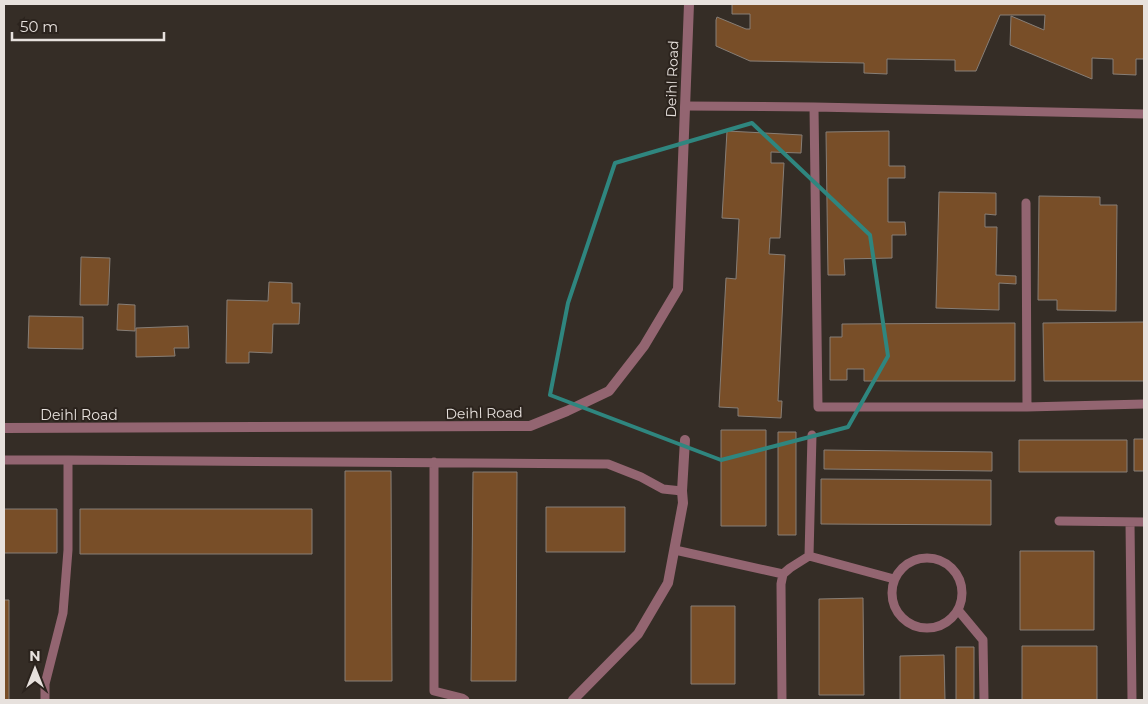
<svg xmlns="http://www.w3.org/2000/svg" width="1148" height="704" viewBox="0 0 1148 704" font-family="Montserrat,sans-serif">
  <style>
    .building { fill: #784e28; stroke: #877e76 }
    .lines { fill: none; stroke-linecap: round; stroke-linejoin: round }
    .service { stroke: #936571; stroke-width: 9 }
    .minor { stroke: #936571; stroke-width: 10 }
    .marked { fill: none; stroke: #2f867f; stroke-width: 4; stroke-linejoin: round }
    .labels { text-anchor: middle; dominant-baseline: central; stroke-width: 4; stroke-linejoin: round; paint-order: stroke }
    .street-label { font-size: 14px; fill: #e7e1dd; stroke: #2b231d }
  </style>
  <rect width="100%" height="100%" fill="#352d26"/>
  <!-- building -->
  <path class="building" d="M732,4H1144V59H1136V75L1113,74V59L1092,58V79L1010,45L1011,16L1044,30L1045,15H1000L976,71H955V60L887,59V74L864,73V63L750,61L716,46V20L717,17L746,29H750V14H732Z
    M727,131L802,135L801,153L771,152V163H784L780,238H770L769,254L785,255L778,401H782L781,418L738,416V408L719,407L726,278L736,279L739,219L722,218Z
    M889,131V166H905V178H888V222H905L906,235H892V258L844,259L845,275H828L826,132Z
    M939,192L996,193V215L985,214V227H997L996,275L1016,276V284L999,283V310L936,308Z
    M1039,196L1100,197V205H1117L1116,311L1057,310V300H1038Z
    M81,257L110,258L108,305H80Z
    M269,282L292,283V303H300L299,324H273L272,353L249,352V363H226L227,300L268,301Z
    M118,304L135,305V331L117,330Z
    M29,316L83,317V349L28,348Z
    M1144,322V381H1044L1043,323Z
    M1015,323V381H864V369H847V380H830V337H842V324Z
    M188,326L189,348H174L175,356L136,357V328Z
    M721,430H766V526H721Z
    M778,432H796V535H778Z
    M1134,439H1144V471H1134Z
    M1019,440H1127V472H1019Z
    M824,450L992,452V471L824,469Z
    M345,471H391L392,681H345Z
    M473,472H517L516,681H471Z
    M821,479L991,480V525L821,524Z
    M546,507H625V552H546Z
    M4,509H57V553H4Z
    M80,509H312V554H80Z
    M1020,551H1094V630H1020Z
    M863,598L864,695H819V599Z
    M4,600H9V700H4Z
    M691,606H735V684H691Z
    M1022,646H1097V700H1022Z
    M956,647H974V700H956Z
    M944,655L945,700H900V656Z"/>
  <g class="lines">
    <!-- service -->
    <path class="service" d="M685,106L814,107L1144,114
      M814,107L818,407H1027L1144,404
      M1026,203L1027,407
      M4,460H68V550L63,613L45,684V700
      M68,460L608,464L641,477L663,489L682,491
      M434,462V691L462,698L465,700
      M1059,521L1144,522
      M1130,522L1132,700
      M675,550L783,574
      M809,556L812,435
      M892 593a35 35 0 1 1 70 0a35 35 0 1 1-70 0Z
      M958,610L983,640L984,700
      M782,700L781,584L783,574L790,568L809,556L894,579"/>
    <!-- minor -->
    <path class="minor" d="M4,428L530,426L567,411L609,391L644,346L678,289L689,4
      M573,700L638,634L668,583L683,503L682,491L685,440"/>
  </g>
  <!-- marked area -->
  <path class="marked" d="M752,123L870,235L888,356L848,427L721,460L550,395L568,303L615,163Z"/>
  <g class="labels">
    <!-- street labels -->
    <g class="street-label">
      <text transform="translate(672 79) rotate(-88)">Deihl Road</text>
      <text transform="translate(484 413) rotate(-1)">Deihl Road</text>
      <text x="79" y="415">Deihl Road</text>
    </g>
  </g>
  <!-- border -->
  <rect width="1148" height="704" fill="none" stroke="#e7e1dd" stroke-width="10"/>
  <!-- north arrow -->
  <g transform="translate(35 669)" stroke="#2b231d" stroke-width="4" paint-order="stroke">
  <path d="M0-4L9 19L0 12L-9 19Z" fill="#e7e1dd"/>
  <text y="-8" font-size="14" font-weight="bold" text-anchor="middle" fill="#e7e1dd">N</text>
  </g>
  <!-- scale -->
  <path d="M12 32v8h152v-8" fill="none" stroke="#e7e1dd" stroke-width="2.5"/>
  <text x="20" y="32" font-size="15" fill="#e7e1dd" stroke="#2b231d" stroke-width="4" paint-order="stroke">50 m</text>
</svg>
